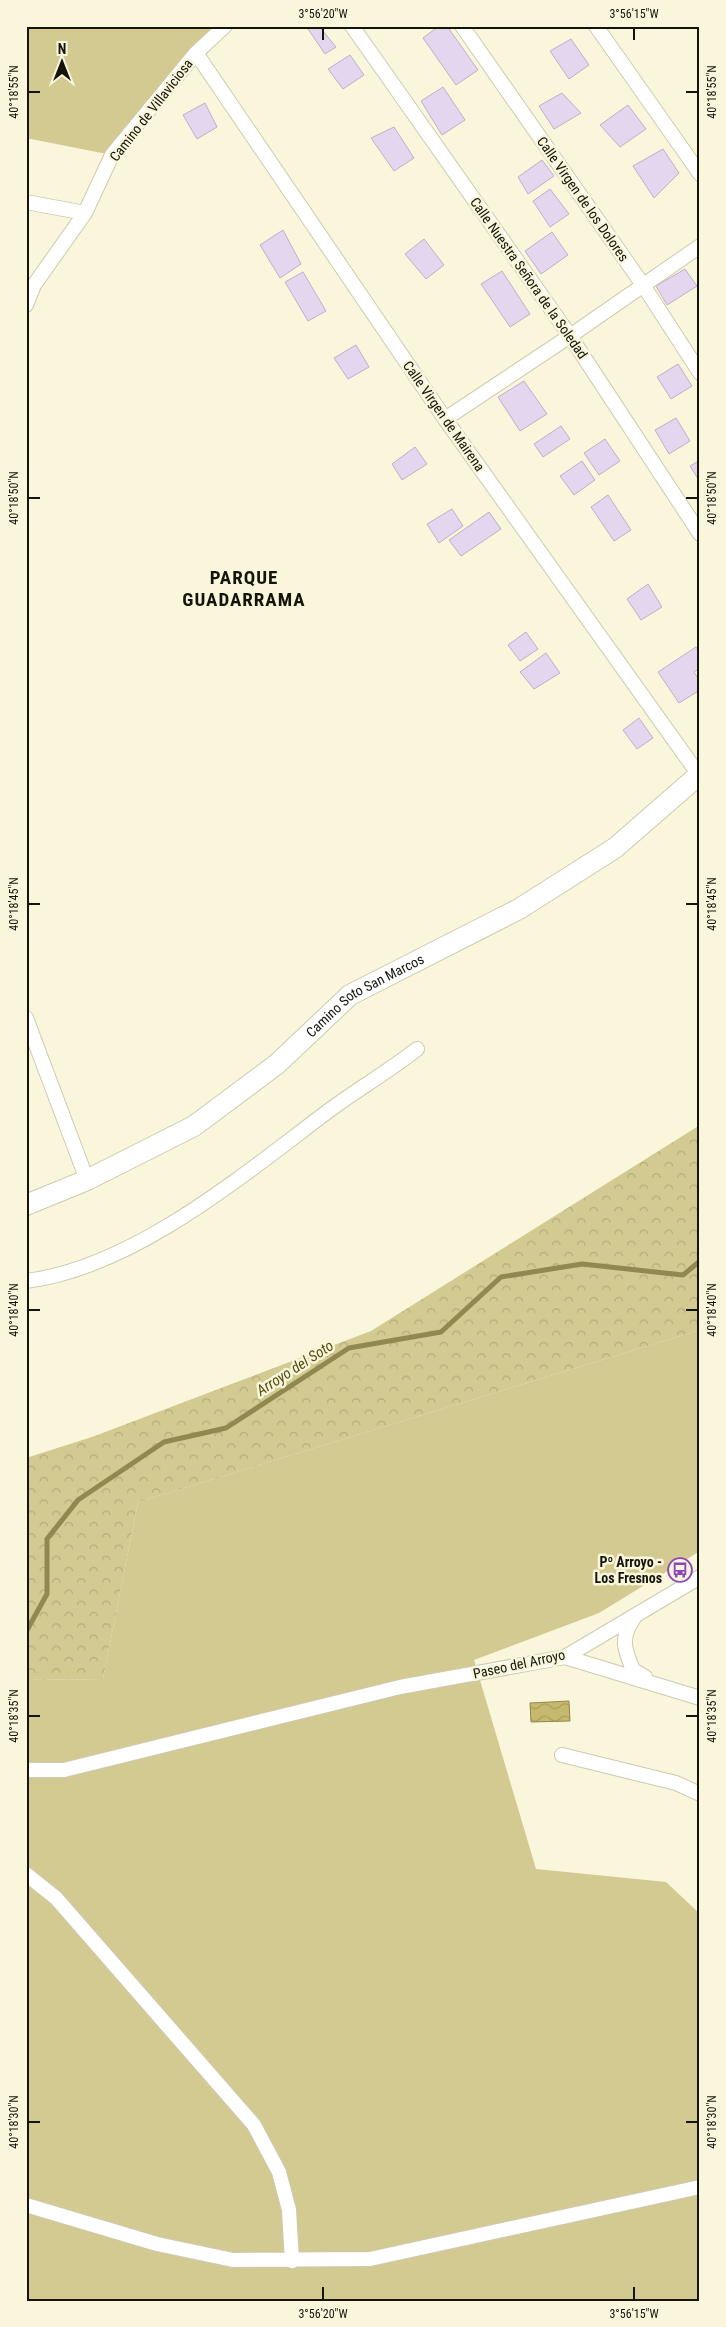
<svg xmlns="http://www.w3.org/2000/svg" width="726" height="2327" viewBox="0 0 726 2327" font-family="'Roboto Condensed',sans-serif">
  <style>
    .green { fill: #d2ca91 }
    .forest { fill: url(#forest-crowns) }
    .water { fill: url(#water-waves); stroke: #918850 }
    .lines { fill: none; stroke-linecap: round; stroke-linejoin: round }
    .stream { stroke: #918850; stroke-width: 5 }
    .building { fill: #e3d6ee; stroke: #bdb1c8 }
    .street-casing { stroke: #cecab1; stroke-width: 16 }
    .secondary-casing { stroke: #cecab1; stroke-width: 22 }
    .street { stroke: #fff; stroke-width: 14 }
    .secondary { stroke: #fff; stroke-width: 20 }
    .ticks { fill: none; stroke: #15140b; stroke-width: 2 }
    .labels { text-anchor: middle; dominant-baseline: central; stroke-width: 5; stroke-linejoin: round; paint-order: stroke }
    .street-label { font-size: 14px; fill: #15140b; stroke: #f9f6db }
    .poi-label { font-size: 14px; font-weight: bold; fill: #15140b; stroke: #f9f6db; text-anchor: end }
    .water-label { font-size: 15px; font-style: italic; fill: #564d12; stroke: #f9f6db }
    .district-label { font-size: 19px; font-weight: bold; letter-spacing: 1px; fill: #15140b; stroke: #f9f6db }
    .neatline { fill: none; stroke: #15140b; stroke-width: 2 }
    .ticks-label { font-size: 12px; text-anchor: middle; fill: #15140b }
  </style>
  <defs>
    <pattern id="forest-crowns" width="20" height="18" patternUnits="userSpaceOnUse" patternTransform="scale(1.25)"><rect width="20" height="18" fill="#d2ca91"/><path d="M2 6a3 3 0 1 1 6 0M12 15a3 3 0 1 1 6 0" fill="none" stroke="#b3ad7c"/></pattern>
    <pattern id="water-waves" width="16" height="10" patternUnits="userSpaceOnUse" patternTransform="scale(1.25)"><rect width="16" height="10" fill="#c6b96d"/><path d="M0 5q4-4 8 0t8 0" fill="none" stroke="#a99e5d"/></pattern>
  </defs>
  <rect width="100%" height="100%" fill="#f9f6db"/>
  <!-- green -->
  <path class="green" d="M26,26H233L112,155L26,138Z
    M700,1330V1551L599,1613L474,1660L536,1869L666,1882L700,1914V2301H26V1680L103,1679L138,1502Z"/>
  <!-- forest -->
  <path class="forest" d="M700,1125V1330L138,1502L103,1679L26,1680V1458L92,1437L371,1331Z"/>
  <!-- water -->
  <path class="water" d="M569,1701L570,1721L531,1722L530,1703Z"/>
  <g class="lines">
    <!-- stream -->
    <path class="stream" d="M26,1632L47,1594V1539L78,1500L164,1442L226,1428L349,1348L441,1332L501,1277L582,1264L683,1275L700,1261"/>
  </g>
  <!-- building -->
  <path class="building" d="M313,26H319L336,47L325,54L308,29Z
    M439,26H447L478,70L456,85L423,38Z
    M571,39L589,65L569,79L550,51Z
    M350,55L364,75L343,89L328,69Z
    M443,87L465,120L442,135L421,101Z
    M562,93L581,113L554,129L539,106Z
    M205,103L217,127L197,139L183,115Z
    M628,105L646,129L620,147L600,125Z
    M394,127L414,158L394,171L371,138Z
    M663,149L679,173L654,198L633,166Z
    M542,160L554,176L528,194L518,177Z
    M550,189L569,214L550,227L533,201Z
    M283,230L301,264L280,278L260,245Z
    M552,232L568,255L541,274L525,251Z
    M424,239L444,265L426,279L405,254Z
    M685,269L697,286L667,305L656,286Z
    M502,271L530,314L510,327L481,284Z
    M303,272L326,311L308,321L285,282Z
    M356,345L369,367L348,379L334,358Z
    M678,364L692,386L671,399L657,377Z
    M524,381L547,414L520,431L498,397Z
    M676,418L690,441L669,454L655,430Z
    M561,426L570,439L543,457L534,444Z
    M605,439L620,461L599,475L584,453Z
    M415,447L427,464L402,480L392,464Z
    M700,460V482L690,466Z
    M582,461L595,480L574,495L560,476Z
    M608,495L631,530L614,541L591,507Z
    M452,509L463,526L439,543L427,524Z
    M489,512L501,529L461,556L449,540Z
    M648,584L662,607L641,620L627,599Z
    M526,632L538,649L520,661L508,645Z
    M696,647L700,653V668L694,672L700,681V690L679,703L658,672Z
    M546,653L560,673L534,689L520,672Z
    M639,718L653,738L637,749L623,730Z"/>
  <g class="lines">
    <!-- street casing -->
    <g class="street-casing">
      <path id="street" d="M352,26L570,336L700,534
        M462,26L643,285L700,373
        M596,26L700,174
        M196,53L445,419L699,775
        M26,202L85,213
        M26,305L34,285L85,213L112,155L196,53L225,26
        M445,419L570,336L700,246
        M26,1018L87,1180
        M26,1281C133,1268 243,1175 327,1112C356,1090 388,1072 417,1049
        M634,1618C620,1638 624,1648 633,1670L645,1677
        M565,1657L700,1698
        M562,1755L676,1783L700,1794
        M26,1770H64L400,1687L565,1657L700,1577
        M26,1874L56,1898L254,2125L279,2172L289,2210L292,2261
        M26,2205L157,2244L233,2260L370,2259L700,2187"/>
    </g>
    <!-- secondary casing -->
    <g class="secondary-casing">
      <g id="secondary">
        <path id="s1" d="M26,1205L87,1180L194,1126L277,1064L350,995L519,909L615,848L700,774"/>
      </g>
    </g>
    <!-- street -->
    <use href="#street" class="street"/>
    <!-- secondary -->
    <use href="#secondary" class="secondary"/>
  </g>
  <!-- ticks -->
  <path class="ticks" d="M323,28V40M634,28V40M28,92H40M686,92H698M28,498H40M686,498H698M28,904H40M686,904H698M28,1310H40M686,1310H698M28,1716H40M686,1716H698M28,2122H40M686,2122H698M323,2287V2300M634,2287V2300"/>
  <!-- icons -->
  <defs>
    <g id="bus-ring" transform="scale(1.25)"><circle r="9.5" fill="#f9f6db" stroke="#8d46b9" stroke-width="1.5"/><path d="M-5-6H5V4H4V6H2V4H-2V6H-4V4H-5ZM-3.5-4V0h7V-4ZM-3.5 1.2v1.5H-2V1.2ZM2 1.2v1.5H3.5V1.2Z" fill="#8d46b9"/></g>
  </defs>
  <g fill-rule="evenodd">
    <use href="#bus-ring" x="680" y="1570"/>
  </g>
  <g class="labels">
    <!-- street labels -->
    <g class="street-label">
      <text transform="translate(151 110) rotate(-52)">Camino de Villaviciosa</text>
      <text transform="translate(583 199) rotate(55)">Calle Virgen de los Dolores</text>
      <text transform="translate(529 278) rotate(55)">Calle Nuestra Señora de la Soledad</text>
      <text transform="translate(444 416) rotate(55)">Calle Virgen de Mairena</text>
      <text stroke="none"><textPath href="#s1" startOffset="402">Camino Soto San Marcos</textPath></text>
      <text transform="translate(519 1664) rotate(-12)">Paseo del Arroyo</text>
    </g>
    <!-- poi labels -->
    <g class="poi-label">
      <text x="662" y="1562">Pº Arroyo -<tspan x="662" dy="16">Los Fresnos</tspan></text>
    </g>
    <!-- water labels -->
    <g class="water-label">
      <text transform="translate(295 1368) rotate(-33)">Arroyo del Soto</text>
    </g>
    <!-- district labels -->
    <g class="district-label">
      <text x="244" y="577">PARQUE<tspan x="244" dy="22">GUADARRAMA</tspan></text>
    </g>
  </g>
  <!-- border -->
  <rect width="726" height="2327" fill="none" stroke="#f9f6db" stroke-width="55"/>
  <!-- north arrow -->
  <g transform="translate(62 62)" stroke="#f9f6db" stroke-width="4" paint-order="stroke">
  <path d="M0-4L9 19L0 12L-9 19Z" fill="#15140b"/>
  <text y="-8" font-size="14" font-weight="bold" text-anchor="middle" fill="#15140b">N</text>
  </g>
  <rect x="28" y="28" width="670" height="2272" class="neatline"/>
  <g class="ticks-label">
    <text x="323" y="18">3°56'20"W</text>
    <text x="634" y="18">3°56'15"W</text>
    <text transform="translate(14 92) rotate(-90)" y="4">40°18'55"N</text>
    <text transform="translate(712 92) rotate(-90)" y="4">40°18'55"N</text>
    <text transform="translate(14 498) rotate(-90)" y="4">40°18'50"N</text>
    <text transform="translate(712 498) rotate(-90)" y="4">40°18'50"N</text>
    <text transform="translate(14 904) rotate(-90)" y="4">40°18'45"N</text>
    <text transform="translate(712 904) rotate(-90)" y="4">40°18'45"N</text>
    <text transform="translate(14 1310) rotate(-90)" y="4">40°18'40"N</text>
    <text transform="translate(712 1310) rotate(-90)" y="4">40°18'40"N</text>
    <text transform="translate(14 1716) rotate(-90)" y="4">40°18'35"N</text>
    <text transform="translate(712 1716) rotate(-90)" y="4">40°18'35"N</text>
    <text transform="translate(14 2122) rotate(-90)" y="4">40°18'30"N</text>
    <text transform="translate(712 2122) rotate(-90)" y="4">40°18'30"N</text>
    <text x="323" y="2318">3°56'20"W</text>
    <text x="634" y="2318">3°56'15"W</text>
  </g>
</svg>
